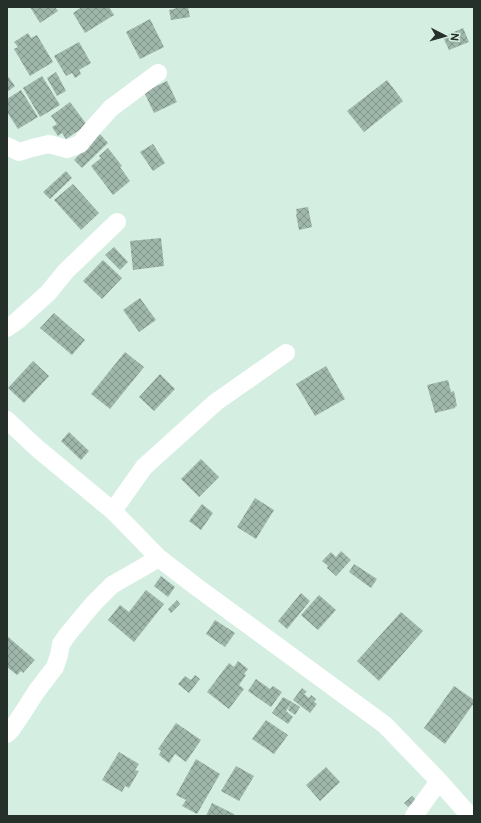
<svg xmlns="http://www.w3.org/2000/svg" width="481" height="823" viewBox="0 0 481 823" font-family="Roboto,sans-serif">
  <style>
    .building { fill: url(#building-cross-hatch) }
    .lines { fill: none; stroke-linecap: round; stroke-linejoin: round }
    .minor { stroke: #fff; stroke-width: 18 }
  </style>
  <defs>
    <pattern id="building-cross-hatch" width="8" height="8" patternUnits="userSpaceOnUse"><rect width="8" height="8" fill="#9fb6aa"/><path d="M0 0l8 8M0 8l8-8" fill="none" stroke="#81948b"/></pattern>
  </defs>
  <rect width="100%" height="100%" fill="#d5eee2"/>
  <!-- building -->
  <path class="building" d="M30,7H55L58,11L40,23Z
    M82,7H109L114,15L85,33L73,13Z
    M176,7H188L190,17L171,20L169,10L177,8Z
    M150,19L164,47L140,59L126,32Z
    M463,28L469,42L449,50L443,37Z
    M28,33L31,38L37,35L53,62L30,76L14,49L18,47L14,42Z
    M79,42L91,63L79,70L81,74L75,78L72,73L66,76L54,56Z
    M56,72L66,91L57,96L47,78Z
    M7,75L15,86L7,92Z
    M42,76L60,105L40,117L23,88Z
    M387,80L403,101L364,132L347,111Z
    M167,81L177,102L154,113L144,92Z
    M21,90L38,117L18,129L7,112V99Z
    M70,102L87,125L66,139L62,133L58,136L52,127L57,124L51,116Z
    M100,134L108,143L82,168L74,160Z
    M153,144L165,163L153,171L140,152Z
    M108,148L122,166L120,167L130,181L113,195L91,166L101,158L99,156Z
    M66,171L72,178L50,199L43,192Z
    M73,184L99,213L81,230L54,200Z
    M308,207L312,227L299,230L296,214H297L296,209Z
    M161,238L164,266L133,270L130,241Z
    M114,247L128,262L120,270L105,255Z
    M103,260L122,278L102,299L83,281Z
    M140,298L156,320L139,332L123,310Z
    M54,313L85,340L72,355L40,328Z
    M125,352L144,367L110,409L91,394Z
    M33,361L49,376L24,403L8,388Z
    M326,366L345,399L315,416L296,384Z
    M160,374L175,389L154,411L139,397Z
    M448,380L451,392L454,391L457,406L455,407V408L435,413L427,385Z
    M69,432L89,451L81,460L61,441Z
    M201,459L219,477L199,497L181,479Z
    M255,498L274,510L256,539L237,527Z
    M202,504L213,513L201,530L189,521Z
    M341,551L351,560L336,576L327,568L328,566L322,561L331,552L336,557Z
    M354,564L377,579L371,588L349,572Z
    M161,576L175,587L168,597L154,586Z
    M146,590L164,604L134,642L108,620L120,605L129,612Z
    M301,593L310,601L287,629L278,621Z
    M319,595L336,610L318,630L301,615Z
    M177,600L180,604L171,613L168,609Z
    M401,612L423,631L379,681L357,661Z
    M215,620L235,633L225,647L206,634Z
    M7,636L35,660L23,673L21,671L17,675L7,667Z
    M238,661L248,669L244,674L246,675L239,685L244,689L229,709L207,692L229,663L234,667Z
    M195,675L200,679L189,693L178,684L185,676L191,680Z
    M256,679L270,689L273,686L282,692L271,707L248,691Z
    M454,686L474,700V703L445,744L424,728Z
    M302,688L307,692L304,694L309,698L311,695L316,699L314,702L317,704L310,713L293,700Z
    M283,697L292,702L286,711L293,717L288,724L272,713Z
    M292,702L300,707L295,715L288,710Z
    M266,720L288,735L274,754L252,739Z
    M176,723L201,740L186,762L175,754L169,763L159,755L161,751L158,749Z
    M119,752L139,764L135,770L139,771L129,788L125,786L122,792L102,780Z
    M196,759L220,774L197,814L182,806L186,800L176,795Z
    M236,766L254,776L239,801L221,791Z
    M326,767L340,782L320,801L306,785Z
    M412,796L416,800L408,807L404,803Z
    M212,803L234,814L233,816H206Z"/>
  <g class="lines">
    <!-- minor -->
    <path class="minor" d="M7,146L19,152L32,148L49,144L67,149L80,144L93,128L111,108L158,73
      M7,328L17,321L48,293L66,271L117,222
      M7,420L38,449L113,511L159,558L198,588L385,725L439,781L470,816
      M113,511L144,467L216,402L286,353
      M7,734L11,730L22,714L36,692L55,667L59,655L61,644L68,634L94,603L112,585L159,558
      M414,816L439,781"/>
  </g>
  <!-- border -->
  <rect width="481" height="823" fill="none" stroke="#26302b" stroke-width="16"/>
  <!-- north arrow -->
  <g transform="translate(445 36) rotate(96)" stroke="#d5eee2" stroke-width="3" paint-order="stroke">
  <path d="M0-3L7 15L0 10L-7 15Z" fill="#26302b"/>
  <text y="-6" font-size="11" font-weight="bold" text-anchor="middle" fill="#26302b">N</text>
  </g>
</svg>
